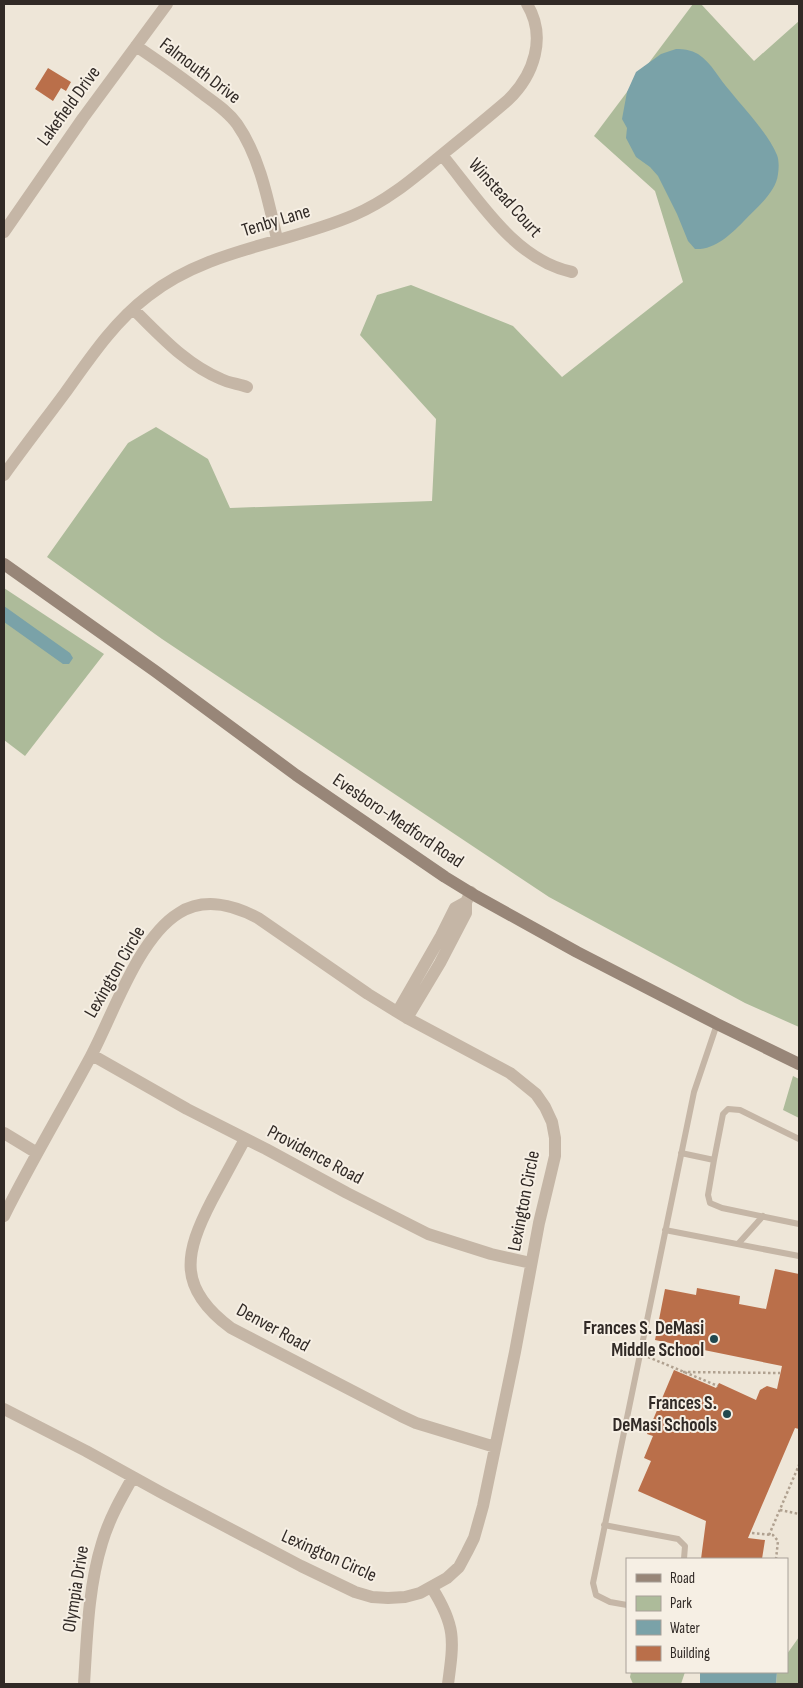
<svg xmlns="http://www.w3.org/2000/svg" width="803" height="1688" viewBox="0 0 803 1688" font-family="'Sofia Sans Condensed',sans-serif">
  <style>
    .green { fill: #adbb9a }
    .water { fill: #7aa2a8 }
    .building { fill: #ba6f4a }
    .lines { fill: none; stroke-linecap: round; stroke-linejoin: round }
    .path { stroke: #b0a190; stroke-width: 2.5; stroke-dasharray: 2.5 2.5; stroke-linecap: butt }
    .lane { stroke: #c5b6a6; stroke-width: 6 }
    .street { stroke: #c5b6a6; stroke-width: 12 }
    .secondary { stroke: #988678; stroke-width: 12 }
    .poi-dot { fill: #20484e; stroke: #f6efe4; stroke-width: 2 }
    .labels { text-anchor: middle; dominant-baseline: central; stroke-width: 4; stroke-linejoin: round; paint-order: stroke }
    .street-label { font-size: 19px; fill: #312a26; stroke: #f6efe4 }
    .poi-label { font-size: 19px; font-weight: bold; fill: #312a26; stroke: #f6efe4; text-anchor: end }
  </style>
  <rect width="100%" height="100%" fill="#eee6d8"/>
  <!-- green -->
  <path class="green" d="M693,4H701L754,61L799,21V1027L745,1003L549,897L162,639L47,557L128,443L156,427L208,459L230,508L432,501L436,419L360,335L377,295L411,285L513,326L562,377L683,282L655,191L594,136Z
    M4,588L104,654L25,756L4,740Z
    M793,1076L799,1079V1118L783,1110Z
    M799,1637V1684H776L777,1672H787V1654Z
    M631,1672H685L681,1684H633L630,1677Z"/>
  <!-- water -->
  <path class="water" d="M676,49C684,49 691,50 698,54C712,63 719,79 730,91C745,110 768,133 777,155C779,160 779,168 778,174C776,193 755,209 743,222C730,235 715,250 695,249L688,241L677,214L658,176L650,167L636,157L626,138L627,128L622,119L627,92L636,72L661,54Z
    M4,606L70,653L73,658L69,664H63L4,622Z
    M700,1672H777L776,1684H700Z"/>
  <!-- building -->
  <path class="building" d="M48,68L71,82L66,91L61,88L53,101L35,89Z
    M775,1269L799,1274V1429L795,1428L748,1538L765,1540L762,1559H701L706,1521L638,1491L651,1461L644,1458L653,1436L647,1434L674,1370L716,1388L719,1383L756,1400L760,1390L767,1386L777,1389L782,1366L655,1340L665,1289L696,1295L697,1288L740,1296L739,1304L766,1309Z"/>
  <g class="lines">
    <!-- path -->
    <path class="path" d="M648,1357L718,1386
      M683,1372L780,1373
      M780,1510L799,1514
      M752,1533L773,1535L778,1541L776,1559
      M769,1535L799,1465"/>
    <!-- lane -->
    <path class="lane" d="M681,1153L714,1160L723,1114L728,1109L740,1110L799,1139
      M714,1160L708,1195L710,1203L722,1208L799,1224
      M665,1230L799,1256
      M738,1244L763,1216
      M604,1525L678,1539L685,1546L684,1559
      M627,1605L610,1602L596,1595L593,1583L694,1092L717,1024"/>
    <!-- street -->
    <path class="street" d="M136,46C158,61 179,75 199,91C212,101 227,110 237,124C260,157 268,200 277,239
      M442,155C477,197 514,260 572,272
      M4,232L83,118L167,4
      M133,309C160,335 185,364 221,379C229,383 239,384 247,387
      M4,475C24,447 45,420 65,393C90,358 114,322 148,296C207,249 287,244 354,215C389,200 415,177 444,153C465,136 487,118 508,100C534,75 547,37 527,4
      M398,1011L441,936L455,908L466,902L471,892
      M407,1018L440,963L466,913V902
      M92,1055L187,1109L266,1149L347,1193L428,1234L491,1254L531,1263
      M4,1133L37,1153
      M245,1139C234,1159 223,1180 212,1200C184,1254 177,1288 231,1328L401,1416L416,1423L495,1447
      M4,1216C31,1162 62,1110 91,1056C113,1015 138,938 179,913C204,897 234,905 258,918L368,994L407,1018L510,1073L536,1094L545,1107L552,1122L555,1138V1156L551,1173L539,1223L515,1352L483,1506L474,1538L467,1552L459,1567L447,1578L420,1593L405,1597L388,1598L372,1597L355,1592L301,1566L162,1493L86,1451L4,1409
      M432,1588C456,1626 454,1640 448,1684
      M84,1684C87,1638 88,1588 102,1543C109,1519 121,1498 133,1477"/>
    <!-- secondary -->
    <path class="secondary" d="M4,564L155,671L296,775L445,877L476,896L577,952L717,1024L799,1064"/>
  </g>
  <!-- markers -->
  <g class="poi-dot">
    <circle cx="714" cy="1339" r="5"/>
    <circle cx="727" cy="1414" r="5"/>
  </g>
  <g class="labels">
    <!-- street labels -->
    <g class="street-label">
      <text transform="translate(200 71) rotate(37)">Falmouth Drive</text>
      <text transform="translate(69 106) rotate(-54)">Lakefield Drive</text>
      <text transform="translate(505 198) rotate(48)">Winstead Court</text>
      <text transform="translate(276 221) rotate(-17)">Tenby Lane</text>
      <text transform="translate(398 821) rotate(34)">Evesboro-Medford Road</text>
      <text transform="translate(115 972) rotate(-60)">Lexington Circle</text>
      <text transform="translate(315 1155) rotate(28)">Providence Road</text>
      <text transform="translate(524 1201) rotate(-79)">Lexington Circle</text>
      <text transform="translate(273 1328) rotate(29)">Denver Road</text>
      <text transform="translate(329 1556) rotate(24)">Lexington Circle</text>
      <text transform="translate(76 1589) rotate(-81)">Olympia Drive</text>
    </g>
    <!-- poi labels -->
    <g class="poi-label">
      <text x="704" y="1328">Frances S. DeMasi<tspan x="704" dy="22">Middle School</tspan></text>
      <text x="717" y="1403">Frances S.<tspan x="717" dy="22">DeMasi Schools</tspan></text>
    </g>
  </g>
  <!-- border -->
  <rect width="803" height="1688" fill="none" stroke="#312a26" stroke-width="10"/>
  <!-- legend -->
  <rect x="626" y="1558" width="162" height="115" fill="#f6efe4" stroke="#a7a098"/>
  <rect x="636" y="1574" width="25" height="8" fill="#988678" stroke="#a7a098"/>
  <text x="670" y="1583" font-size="15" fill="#312a26">Road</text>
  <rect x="636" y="1596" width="25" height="15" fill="#adbb9a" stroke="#a7a098"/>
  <text x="670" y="1608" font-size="15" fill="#312a26">Park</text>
  <rect x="636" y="1620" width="25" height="15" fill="#7aa2a8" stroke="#a7a098"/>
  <text x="670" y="1633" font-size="15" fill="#312a26">Water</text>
  <rect x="636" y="1646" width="25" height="15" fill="#ba6f4a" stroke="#a7a098"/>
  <text x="670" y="1658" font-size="15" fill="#312a26">Building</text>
</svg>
